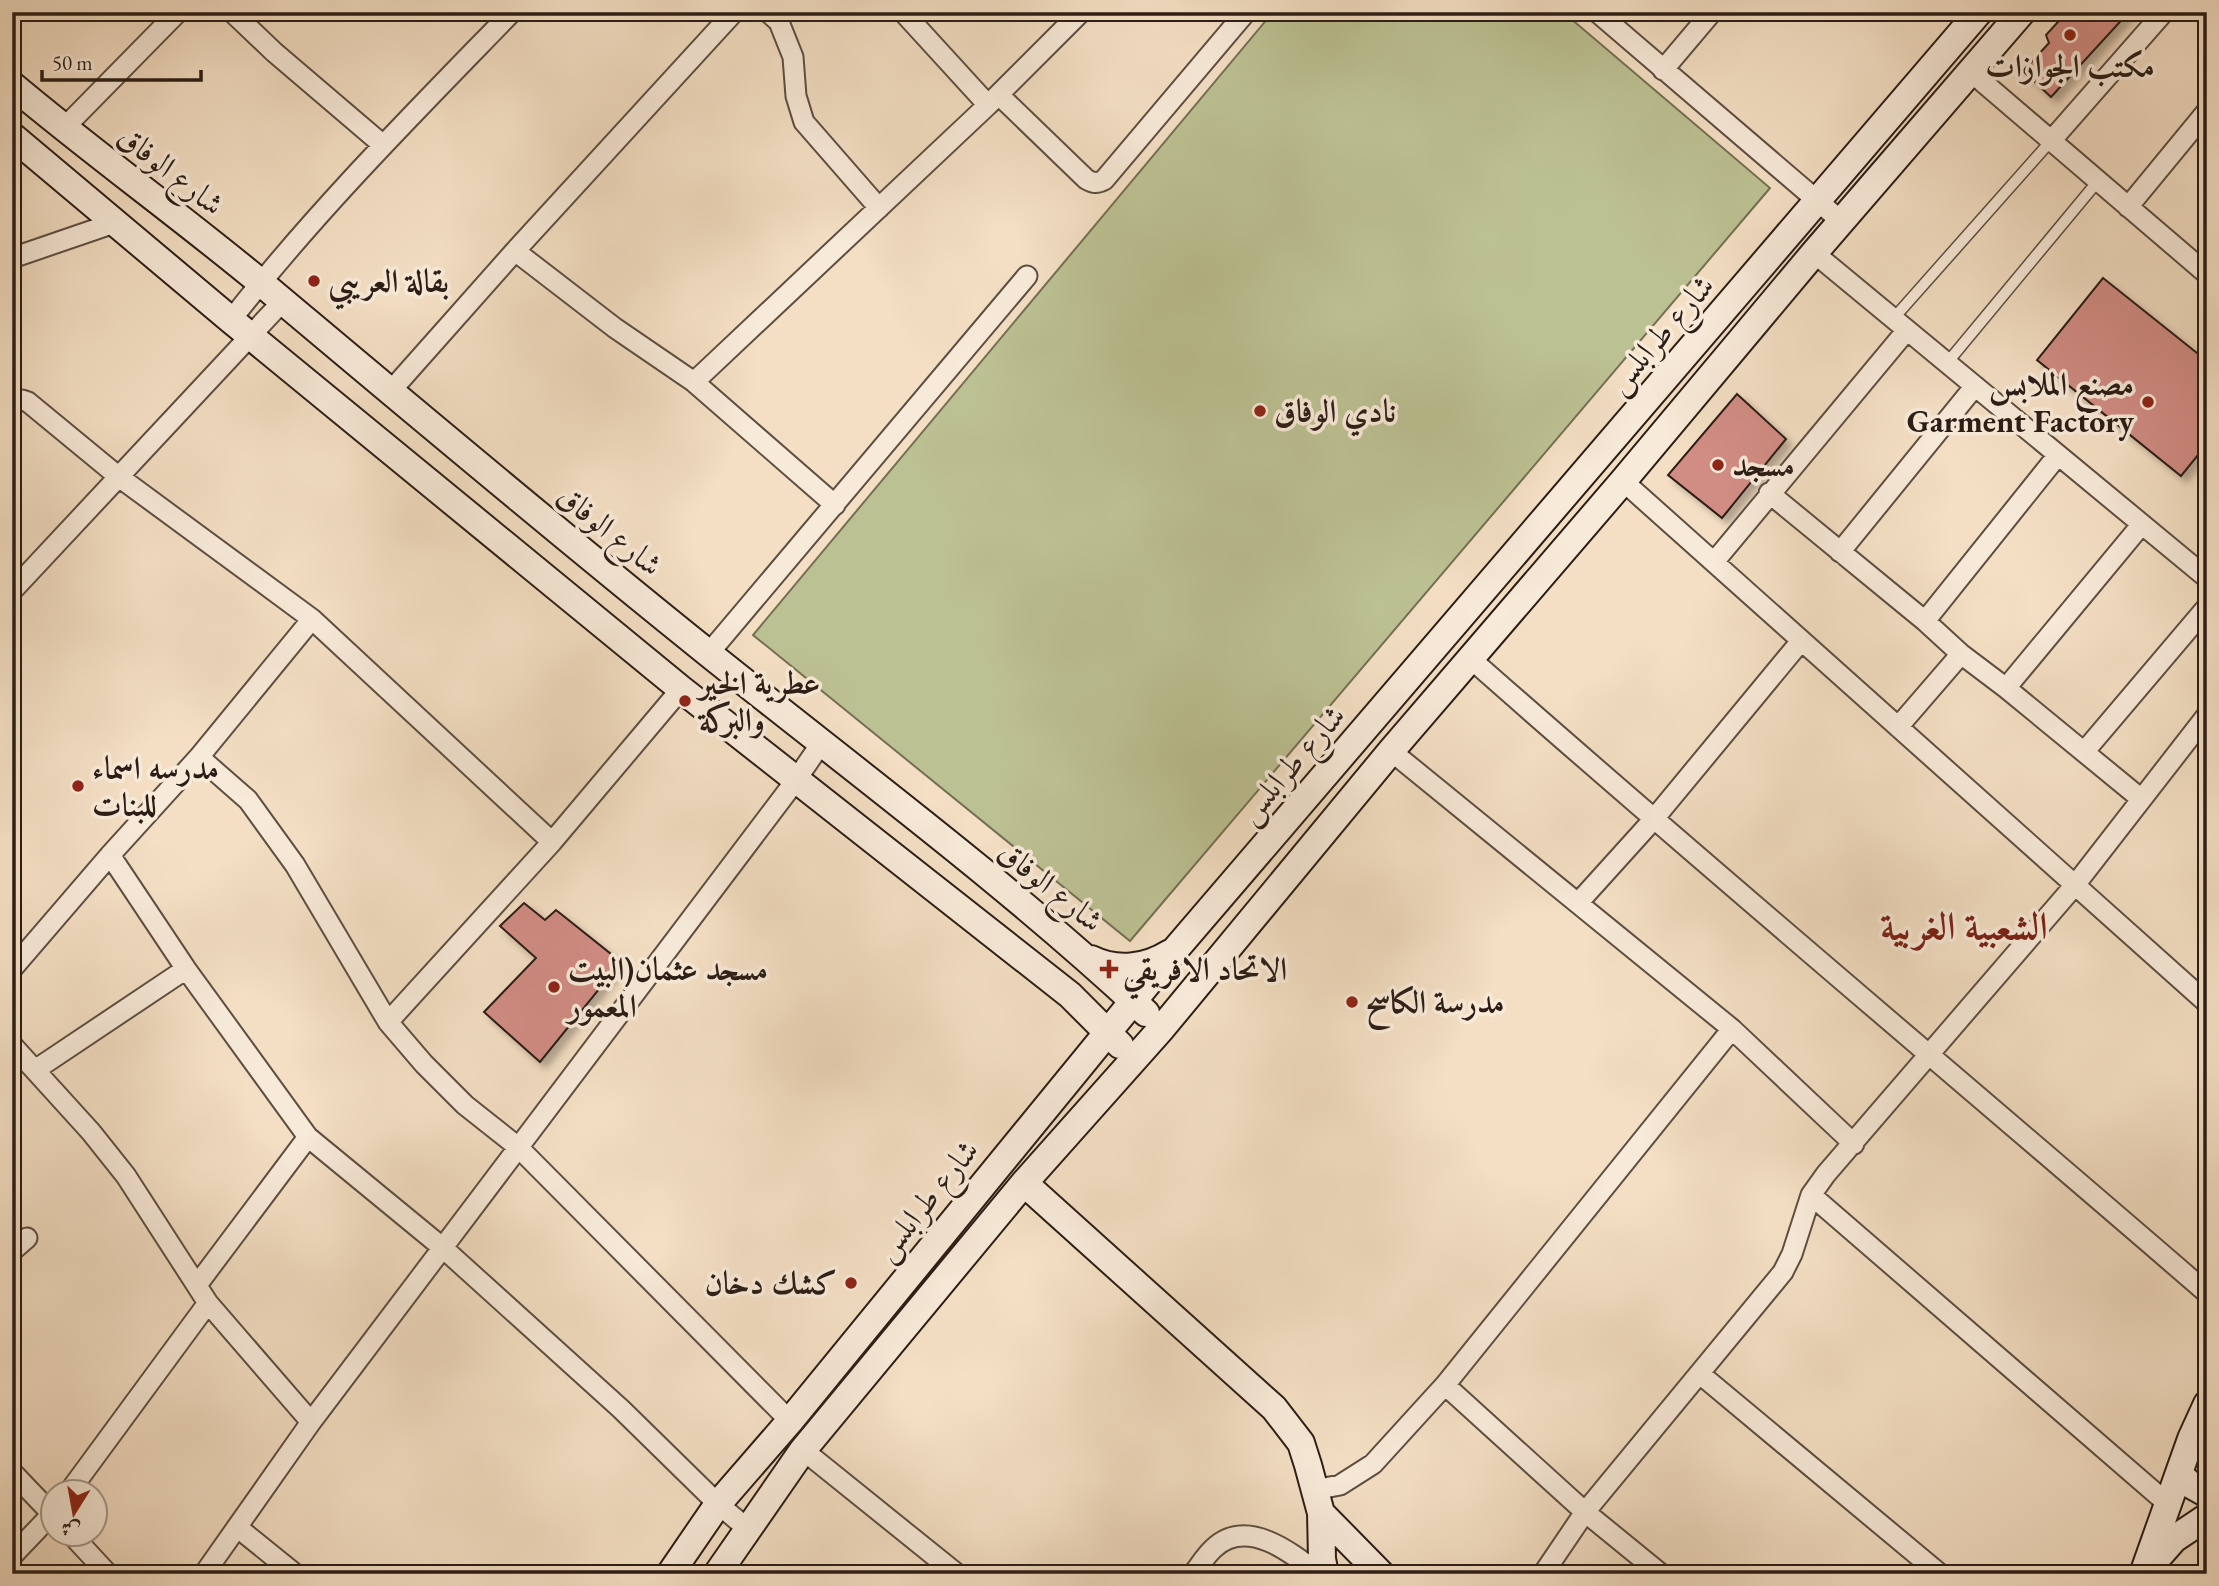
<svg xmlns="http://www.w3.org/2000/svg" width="2219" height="1586" viewBox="0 0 2219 1586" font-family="'EB Garamond',Amiri,serif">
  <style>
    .green { fill: #bcc193; stroke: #746f54; stroke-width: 2 }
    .building { fill: #d18c84; stroke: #2b1d16; stroke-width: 2; filter: url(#shadow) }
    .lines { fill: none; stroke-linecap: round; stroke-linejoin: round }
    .lane-casing { stroke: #5d4e42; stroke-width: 13 }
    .street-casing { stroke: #5d4e42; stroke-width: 23 }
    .secondary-casing { stroke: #2b1d16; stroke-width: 30 }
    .lane { stroke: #f8ead9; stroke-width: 10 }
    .street { stroke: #f8ead9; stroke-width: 19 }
    .secondary { stroke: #f8ead9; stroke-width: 26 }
    .poi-dot { fill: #8f2418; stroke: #f8ead9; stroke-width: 2.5 }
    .labels { text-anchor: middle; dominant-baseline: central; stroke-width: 7; stroke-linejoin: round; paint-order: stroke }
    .poi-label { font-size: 32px; font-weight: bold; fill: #2b1d16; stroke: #f8ead9; text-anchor: start }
    .street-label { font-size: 32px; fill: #2b1d16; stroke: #f8ead9 }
    .district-label { font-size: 38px; font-weight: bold; fill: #7a1f14; stroke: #f8ead9 }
  </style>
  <defs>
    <filter id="shadow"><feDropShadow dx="6" dy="6" stdDeviation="3.5" flood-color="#0004"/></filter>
  </defs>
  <rect width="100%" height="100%" fill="#f4dfc4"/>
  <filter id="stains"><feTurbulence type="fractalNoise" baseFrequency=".00286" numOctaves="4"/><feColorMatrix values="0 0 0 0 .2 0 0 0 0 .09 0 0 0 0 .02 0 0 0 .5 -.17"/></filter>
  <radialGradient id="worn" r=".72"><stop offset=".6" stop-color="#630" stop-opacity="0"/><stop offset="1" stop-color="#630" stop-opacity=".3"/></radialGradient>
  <!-- green -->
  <path class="green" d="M1273,12H1563L1770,188L1130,941L753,635Z"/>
  <!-- building -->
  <path class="building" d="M2067,12H2129L2051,97L2023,71L2049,43L2046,35Z
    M2103,278L2207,361V444L2181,476L2037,360Z
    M1737,394L1786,439L1722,518L1668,475Z
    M524,903L545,920L556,910L621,962L540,1062L484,1012L536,958L500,926Z"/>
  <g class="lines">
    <!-- lane casing -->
    <g class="lane-casing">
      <path id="lane" d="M1893,319L2050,142
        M1947,363L2098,181"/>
    </g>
    <!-- street casing -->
    <g class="street-casing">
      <path id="street" d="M232,12L274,52L383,145
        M768,12L779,22L793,57L796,96L804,122L879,208
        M903,12L988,105
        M1597,12L1841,221
        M1663,70L1712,12
        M1971,72L2207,274
        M999,95L1086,179C1093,183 1096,184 1104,180L1246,12
        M64,128L178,12
        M2050,142L2164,12
        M2128,207L2207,111
        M515,251L615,328L694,382L835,505
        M1814,253L2207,578
        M12,258L117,222
        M231,320C317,210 415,112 512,12
        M694,382L988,105L1081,12
        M389,393L515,251L734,12
        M12,401L22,400L28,402L119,477L312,619L552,842
        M1623,481L2207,1003
        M1769,493L1925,621L1961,654L2006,688L2140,798
        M1840,552L1975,386
        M1714,562L1907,330
        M12,591L282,302
        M1925,621L2058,455
        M709,653L1027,276
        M1471,659C1713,873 1962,1081 2207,1293
        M2006,688L2142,524
        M1898,727L1961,654
        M1391,751L1732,1029L1854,1144
        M2084,752L2207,607
        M199,757L248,800L295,865L388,1022L424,1064L465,1105L518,1147L790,1421
        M110,855L186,969L308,1137L443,1248L621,1409L718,1504L748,1529
        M1578,903L1653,820L1801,641
        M12,969L110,855L199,757L312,619
        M388,1022L552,842L681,689
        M12,1045L91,1132L126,1176L208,1303L311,1422
        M35,1070L186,969
        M1811,1195L2168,1504
        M12,1251L27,1238
        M197,1285L308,1137
        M1700,1374L1940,1574
        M1445,1385L1585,1512L1661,1574
        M803,1450L957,1574
        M12,1472L52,1514
        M1314,1490L1340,1485L1373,1464L1445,1385L1732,1029
        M69,1492L208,1303
        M237,1527L295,1574
        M71,1534L108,1574
        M12,1556L52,1514
        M204,1574L311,1422L796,780L822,742
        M1193,1574C1200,1565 1206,1555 1214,1548C1247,1517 1292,1553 1319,1574
        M1543,1574L1585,1512L1783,1272L1792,1254L1811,1195L1826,1174L2075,885L2207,715"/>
    </g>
    <!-- secondary casing -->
    <g class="secondary-casing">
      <path id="secondary" d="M12,85C93,153 179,215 260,282C409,407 557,532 708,653C855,771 1008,884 1146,1013
        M12,136L231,320L681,689L1070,995L1120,1045
        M1091,959C1117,972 1146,968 1170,953
        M1024,1183L1274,1408L1301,1443L1308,1465L1321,1513L1322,1559L1325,1574
        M2179,1474L2191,1485L2207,1494
        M1321,1513L1381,1574
        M2152,1564L2174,1539L2207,1517
        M670,1574L718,1504L790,1421L1175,950L1979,12
        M717,1574L803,1450L1024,1183L1162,1028L1391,751L1623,481L1814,253L2022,12
        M2143,1574L2191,1439L2207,1404"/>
    </g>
    <!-- lane -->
    <use href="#lane" class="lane"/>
    <!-- street -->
    <use href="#street" class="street"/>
    <!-- secondary -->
    <use href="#secondary" class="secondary"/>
  </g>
  <!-- markers -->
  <g class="poi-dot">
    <circle cx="2070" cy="35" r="7"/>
    <circle cx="314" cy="281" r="7"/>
    <circle cx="2148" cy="402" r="7"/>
    <circle cx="1260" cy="411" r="7"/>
    <circle cx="1718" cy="465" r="7"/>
    <circle cx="685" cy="701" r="7"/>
    <circle cx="78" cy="786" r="7"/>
    <path d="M1105.5 958.5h7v7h7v7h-7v7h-7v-7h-7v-7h7z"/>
    <circle cx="554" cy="987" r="7"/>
    <circle cx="1352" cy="1002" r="7"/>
    <circle cx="851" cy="1283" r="7"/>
  </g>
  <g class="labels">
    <!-- poi labels -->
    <g class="poi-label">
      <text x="2070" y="66" text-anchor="middle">مكتب الجوازات</text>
      <text x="328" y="281">بقالة العريبي</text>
      <text x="2134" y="384" text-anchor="end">مصنع الملابس<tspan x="2134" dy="37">Garment Factory</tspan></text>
      <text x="1274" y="411">نادي الوفاق</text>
      <text x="1732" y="465">مسجد</text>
      <text x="699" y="683">عطرية الخير<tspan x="699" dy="37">والبركة</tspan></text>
      <text x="92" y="768">مدرسه اسماء<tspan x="92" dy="37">للبنات</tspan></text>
      <text x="568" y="969">مسجد عثمان(البيت<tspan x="568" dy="37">المعمور</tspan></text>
      <text x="1123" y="969">الاتحاد الافريقي</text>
      <text x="1366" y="1002">مدرسة الكاسح</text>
      <text x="837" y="1283" text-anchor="end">كشك دخان</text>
    </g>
    <!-- street labels -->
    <g class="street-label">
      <text transform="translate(171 170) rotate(38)">شارع الوفاق</text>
      <text transform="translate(1660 334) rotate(-49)">شارع طرابلس</text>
      <text transform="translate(610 530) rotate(39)">شارع الوفاق</text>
      <text transform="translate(1291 764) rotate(-49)">شارع طرابلس</text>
      <text transform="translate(1051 886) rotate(39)">شارع الوفاق</text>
      <text transform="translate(926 1200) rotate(-51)">شارع طرابلس</text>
    </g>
    <!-- district labels -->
    <g class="district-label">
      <text x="1964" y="925">الشعبية الغربية</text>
    </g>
  </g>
  <!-- margin -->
  <rect width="2219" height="1586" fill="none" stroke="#f4dfc4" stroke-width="42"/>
  <rect x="14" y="14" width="2191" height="1558" fill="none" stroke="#2b1d16" stroke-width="3.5"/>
  <rect x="21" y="21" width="2177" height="1544" fill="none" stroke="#2b1d16" stroke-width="2"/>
  <!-- north arrow -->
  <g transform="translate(74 1513) rotate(191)"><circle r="33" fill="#f8ead9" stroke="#a6988b" stroke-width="2"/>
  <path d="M0-5L12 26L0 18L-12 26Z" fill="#8f2418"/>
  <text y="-10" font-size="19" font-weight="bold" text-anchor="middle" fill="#2b1d16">ش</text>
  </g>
  <!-- scale -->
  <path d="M42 70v10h159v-10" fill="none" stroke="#2b1d16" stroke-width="3.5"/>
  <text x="52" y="70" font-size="21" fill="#2b1d16" stroke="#f8ead9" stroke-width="5" paint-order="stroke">50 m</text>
  <rect width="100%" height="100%" filter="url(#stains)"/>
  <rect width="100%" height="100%" fill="url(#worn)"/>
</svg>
